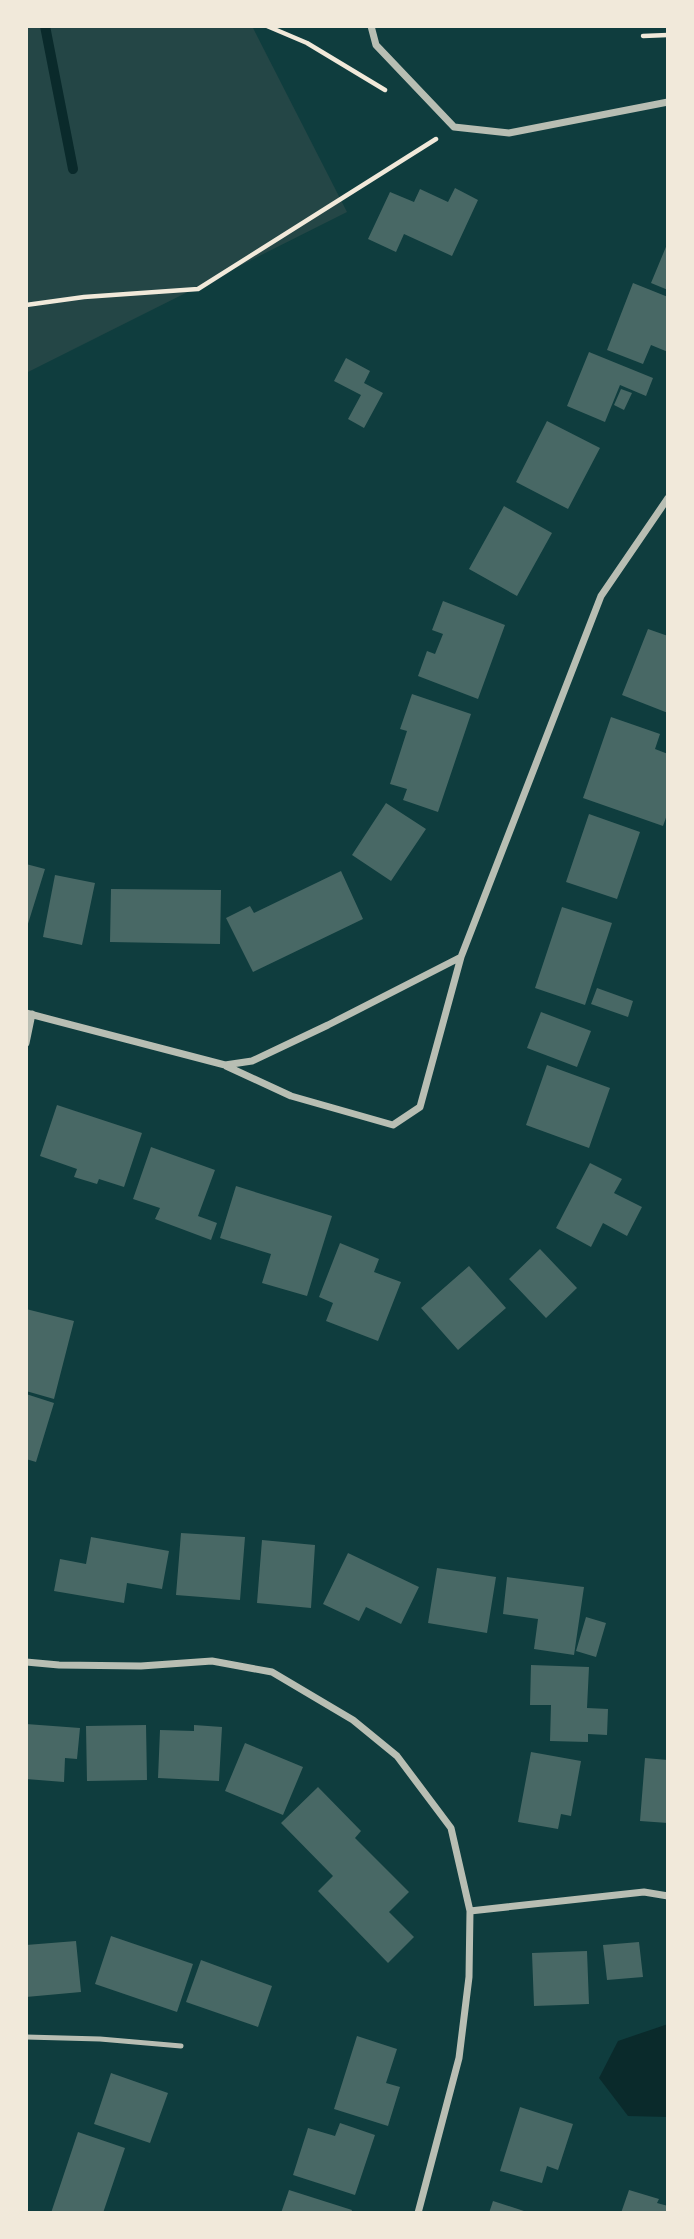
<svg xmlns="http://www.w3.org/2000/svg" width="694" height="2239" viewBox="0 0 694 2239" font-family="'Asap Condensed',sans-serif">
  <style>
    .green { fill: #244646 }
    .water { fill: #0a2a2b }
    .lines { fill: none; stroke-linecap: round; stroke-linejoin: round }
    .stream { stroke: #0a2a2b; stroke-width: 10 }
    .building { fill: #486865 }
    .path { stroke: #f1e9da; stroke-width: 4.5 }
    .service { stroke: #b8beb3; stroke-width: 5 }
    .minor { stroke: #b8beb3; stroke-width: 7 }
  </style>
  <rect width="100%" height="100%" fill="#0f3d3e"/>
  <!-- green -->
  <path class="green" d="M26,26H252L347,212L26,373Z"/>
  <!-- water -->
  <path class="water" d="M668,2024V2117L628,2116L599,2078L618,2041Z"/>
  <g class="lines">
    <!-- stream -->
    <path class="stream" d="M45,26L73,169"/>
  </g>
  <!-- building -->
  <path class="building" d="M455,188L478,200L452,256L404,234L396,252L368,239L390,192L414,202L420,189L448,202Z
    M668,242V290L651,283Z
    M633,283L668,297V352L651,345L643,364L607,350Z
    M589,352L653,378L646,396L620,385L605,422L567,406Z
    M346,358L370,371L364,383L383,393L364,428L348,419L361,395L334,381Z
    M621,389L632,393L624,410L614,405Z
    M547,421L600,448L568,509L516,482Z
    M504,506L552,533L517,596L469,569Z
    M443,601L505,625L478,699L418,676L427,651L435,654L443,634L432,630Z
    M648,629L668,636V713L622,695Z
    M412,694L471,714L438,812L403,800L407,789L390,784L407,731L400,729Z
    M611,717L660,734L655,749L668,754V812L663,826L583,798Z
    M386,803L426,829L391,881L352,855Z
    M589,814L640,832L617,899L566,882Z
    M26,864L45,869L27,927L26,926Z
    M341,871L363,919L253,972L226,918L250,906L254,913Z
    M55,875L95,883L82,945L43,937Z
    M111,889L221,890L220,944L110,942Z
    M562,907L612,923L585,1005L535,988Z
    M597,988L633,1001L628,1017L591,1004Z
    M541,1012L591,1031L577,1067L527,1048Z
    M547,1065L610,1088L589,1148L526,1125Z
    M57,1105L142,1133L124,1187L99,1179L97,1184L74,1177L77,1169L40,1156Z
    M151,1147L215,1170L198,1216L217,1223L211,1240L155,1219L160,1208L133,1199Z
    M590,1163L622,1179L614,1193L642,1207L627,1236L603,1223L591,1247L556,1228Z
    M236,1186L332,1216L307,1296L262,1283L271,1254L220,1238Z
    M340,1243L379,1259L374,1272L401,1282L378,1341L326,1321L333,1303L319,1297Z
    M540,1249L577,1288L546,1318L509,1279Z
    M469,1266L506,1308L458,1350L421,1308Z
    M26,1309L74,1321L54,1399L26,1391Z
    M26,1394L54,1403L36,1462L26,1459Z
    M181,1533L245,1537L240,1600L176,1595Z
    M91,1537L169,1551L162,1589L127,1583L124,1603L54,1591L60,1559L86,1564Z
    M262,1540L315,1545L311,1608L257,1603Z
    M348,1553L419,1587L401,1624L366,1607L359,1621L323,1604Z
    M437,1568L496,1577L487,1633L428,1623Z
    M507,1577L584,1587L574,1655L534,1649L538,1619L503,1614Z
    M586,1617L606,1623L596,1657L576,1651Z
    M531,1665L589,1667L587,1708L608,1709L607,1735L588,1734V1742L550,1741L551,1705H530Z
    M26,1724L80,1728L77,1759L65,1758L64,1782L26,1779Z
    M146,1725L147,1780L87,1781L86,1726Z
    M194,1725L222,1727L219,1781L158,1778L160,1730L194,1731Z
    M245,1743L303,1767L283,1815L225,1791Z
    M531,1752L581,1761L571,1816L561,1814L558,1829L518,1822Z
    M645,1758L668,1760V1823L640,1821Z
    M318,1787L361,1831L355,1838L409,1892L389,1912L414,1937L388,1963L318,1891L333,1876L281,1823Z
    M111,1936L193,1964L177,2012L95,1984Z
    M76,1941L81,1992L26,1997V1945Z
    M639,1942L643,1977L607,1980L603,1945Z
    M587,1951L589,2004L534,2006L532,1953Z
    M201,1960L272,1986L258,2027L186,2002Z
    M357,2036L397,2049L386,2083L400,2087L388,2126L334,2109Z
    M111,2073L168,2093L150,2143L94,2124Z
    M520,2107L573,2124L558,2170L547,2166L542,2183L500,2171Z
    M340,2123L375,2135L355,2195L293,2175L308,2128L335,2136Z
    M78,2132L125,2148L103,2213H51Z
    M289,2190L352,2210L351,2213H281Z
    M629,2190L659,2199L657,2203L668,2206V2213H621Z
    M493,2201L527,2212V2213H489Z"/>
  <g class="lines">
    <!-- path -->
    <path class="path" d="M267,26L307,43L385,90
      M643,36L668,35
      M26,305L84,297L198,289L436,139"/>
    <!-- service -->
    <path class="service" d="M26,2037L100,2039L181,2046"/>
    <!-- minor -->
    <path class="minor" d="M371,26L376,45L454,127L509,133L668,102
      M26,1013L225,1065L252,1061L328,1025L461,957L601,596L668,498
      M26,1043L32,1014
      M226,1066L291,1096L393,1125L420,1107L461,957
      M26,1662L59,1665L141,1666L212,1661L272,1672L353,1720L397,1756L451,1828L470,1911L469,1977L459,2058L418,2213
      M470,1911L644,1892L668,1896"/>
  </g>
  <!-- border -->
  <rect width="694" height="2239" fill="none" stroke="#f1e9da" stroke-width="56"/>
</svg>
